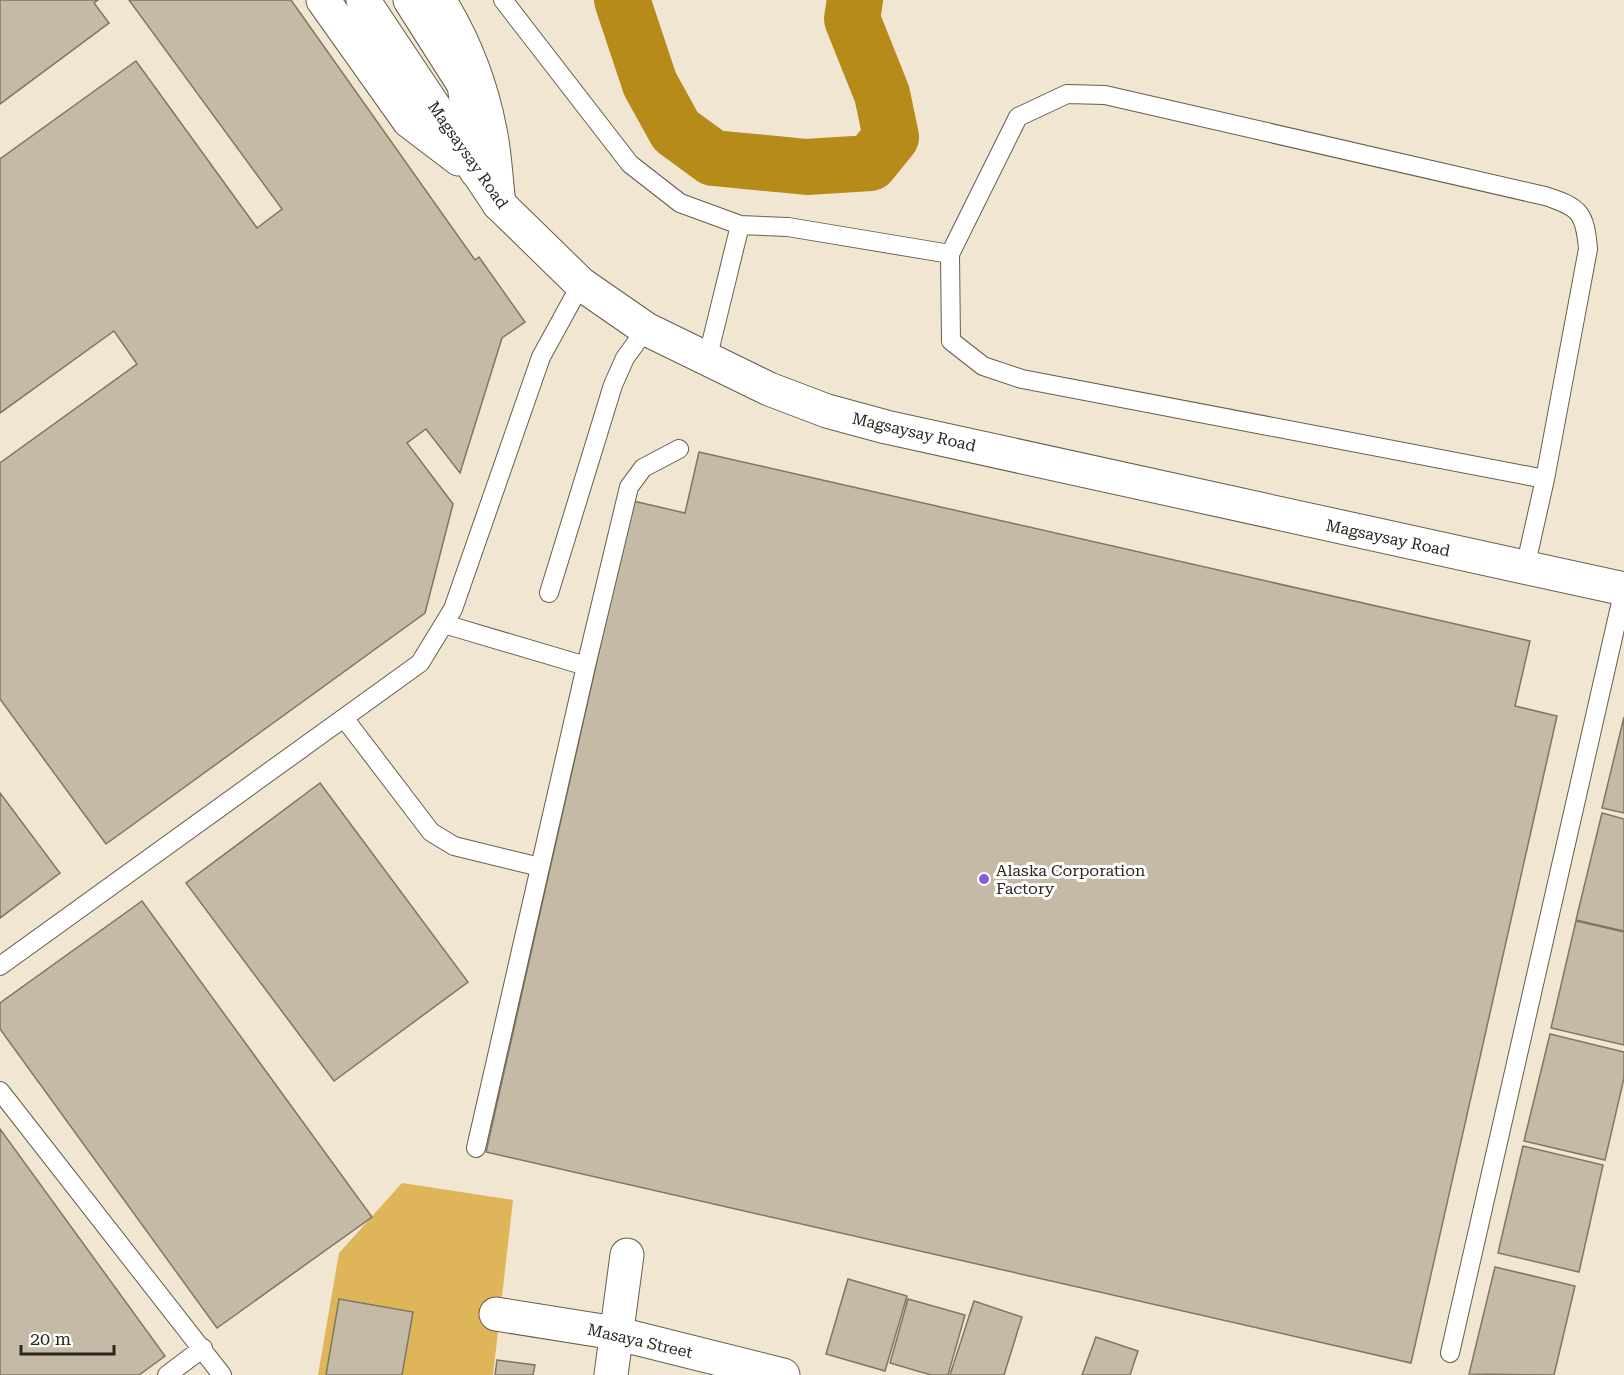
<svg xmlns="http://www.w3.org/2000/svg" width="1624" height="1375" viewBox="0 0 1624 1375" font-family="'Roboto Serif',serif">
  <style>
    .green { fill: #deb558 }
    .lines { fill: none; stroke-linecap: round; stroke-linejoin: round }
    .river { stroke: #b68b1a; stroke-width: 56 }
    .building { fill: #c4baa6; stroke: #7f7664; stroke-width: 1.5 }
    .lane-casing { stroke: #675e4c; stroke-width: 20 }
    .street-casing { stroke: #675e4c; stroke-width: 35 }
    .secondary-casing { stroke: #675e4c; stroke-width: 35 }
    .highway-casing { stroke: #675e4c; stroke-width: 35 }
    .lane { stroke: #fff; stroke-width: 18 }
    .street { stroke: #fff; stroke-width: 33 }
    .secondary { stroke: #fff; stroke-width: 33 }
    .highway { stroke: #fff; stroke-width: 33 }
    .poi-dot { fill: #855dd7; stroke: #fff; stroke-width: 2 }
    .labels { text-anchor: middle; dominant-baseline: central; stroke-width: 6; stroke-linejoin: round; paint-order: stroke }
    .street-label { font-size: 16px; fill: #2b271f; stroke: #fff }
    .poi-label { font-size: 16px; fill: #2b271f; stroke: #fff; text-anchor: start }
  </style>
  <rect width="100%" height="100%" fill="#f0e6d1"/>
  <!-- green -->
  <path class="green" d="M402,1183L513,1200L493,1375H318L339,1253Z"/>
  <g class="lines">
    <!-- river -->
    <path class="river" d="M622,0L650,84L676,131L713,158L807,167L870,163L891,137L882,94L852,19L855,0"/>
  </g>
  <!-- building -->
  <path class="building" d="M0,0H98L94,3L109,23L0,104Z
    M129,0H291L475,260L479,257L525,322L502,338L460,473L426,429L407,443L453,504L425,613L106,844L0,699V463L137,364L114,331L0,413V159L136,61L257,228L282,209Z
    M699,452L1530,641L1515,706L1557,716L1411,1363L486,1152L633,501L685,513Z
    M1624,717V813L1602,808Z
    M320,783L468,982L334,1081L186,883Z
    M0,793L60,873L0,918Z
    M1602,813L1624,819V931L1576,920Z
    M142,901L372,1217L217,1328L0,1029V1003Z
    M1576,921L1624,932V1045L1551,1028Z
    M1550,1034L1624,1052V1078L1605,1160L1524,1141Z
    M0,1129L165,1356L139,1375H0Z
    M1523,1146L1603,1165L1579,1272L1498,1253Z
    M1495,1267L1575,1286L1554,1375L1469,1374Z
    M848,1279L907,1296L885,1371L826,1354Z
    M339,1299L413,1312L402,1375H326Z
    M908,1299L965,1315L948,1375H931L890,1363Z
    M974,1301L1022,1317L1004,1375H950Z
    M1096,1337L1138,1351L1130,1375H1082Z
    M497,1360L535,1365L533,1375H495Z"/>
  <g class="lines">
    <!-- lane casing -->
    <g class="lane-casing">
      <path id="lane" d="M503,0L630,164L680,203L740,225L788,227L950,254L1018,117L1067,94L1105,95L1545,196C1580,207 1585,213 1588,249L1545,479L1525,568
        M950,254L951,341L983,366L1022,379L1545,479
        M707,360L740,225
        M549,593L613,385L625,358L646,329
        M444,624L586,666L476,1148
        M586,666L629,487L643,468L679,449
        M344,718L431,832L454,846L540,867
        M0,966L420,663L453,609L541,357L581,284
        M0,1091L222,1375
        M1450,1353L1624,589
        M167,1375L203,1348"/>
    </g>
    <!-- street casing -->
    <g class="street-casing">
      <path id="street" d="M439,0C464,40 481,84 490,130C495,154 496,180 499,204
        M496,1314L615,1333L783,1375
        M611,1375L627,1255"/>
    </g>
    <!-- secondary casing -->
    <g class="secondary-casing">
      <path id="secondary" d="M323,0L409,121L459,159
        M363,0L499,204L581,284L646,329L769,389L827,411L886,427L1624,589"/>
    </g>
    <!-- highway casing -->
    <g class="highway-casing">
      <path id="highway" d="M410,0L464,85L476,171"/>
    </g>
    <!-- lane -->
    <use href="#lane" class="lane"/>
    <!-- street -->
    <use href="#street" class="street"/>
    <!-- secondary -->
    <use href="#secondary" class="secondary"/>
    <!-- highway -->
    <use href="#highway" class="highway"/>
  </g>
  <!-- markers -->
  <circle class="poi-dot" cx="984" cy="879" r="6"/>
  <g class="labels">
    <!-- street labels -->
    <g class="street-label">
      <text transform="translate(468 155) rotate(55)">Magsaysay Road</text>
      <text transform="translate(914 432) rotate(13)">Magsaysay Road</text>
      <text transform="translate(1388 538) rotate(12)">Magsaysay Road</text>
      <text transform="translate(640 1341) rotate(13)">Masaya Street</text>
    </g>
    <!-- poi labels -->
    <g class="poi-label">
      <text x="996" y="870">Alaska Corporation<tspan x="996" dy="18">Factory</tspan></text>
    </g>
  </g>
  <!-- scale -->
  <path d="M21 1345v9h93v-9" fill="none" stroke="#2b271f" stroke-width="3"/>
  <text x="30" y="1345" font-size="18" fill="#2b271f" stroke="#ffffff" stroke-width="4.5" paint-order="stroke">20 m</text>
</svg>
